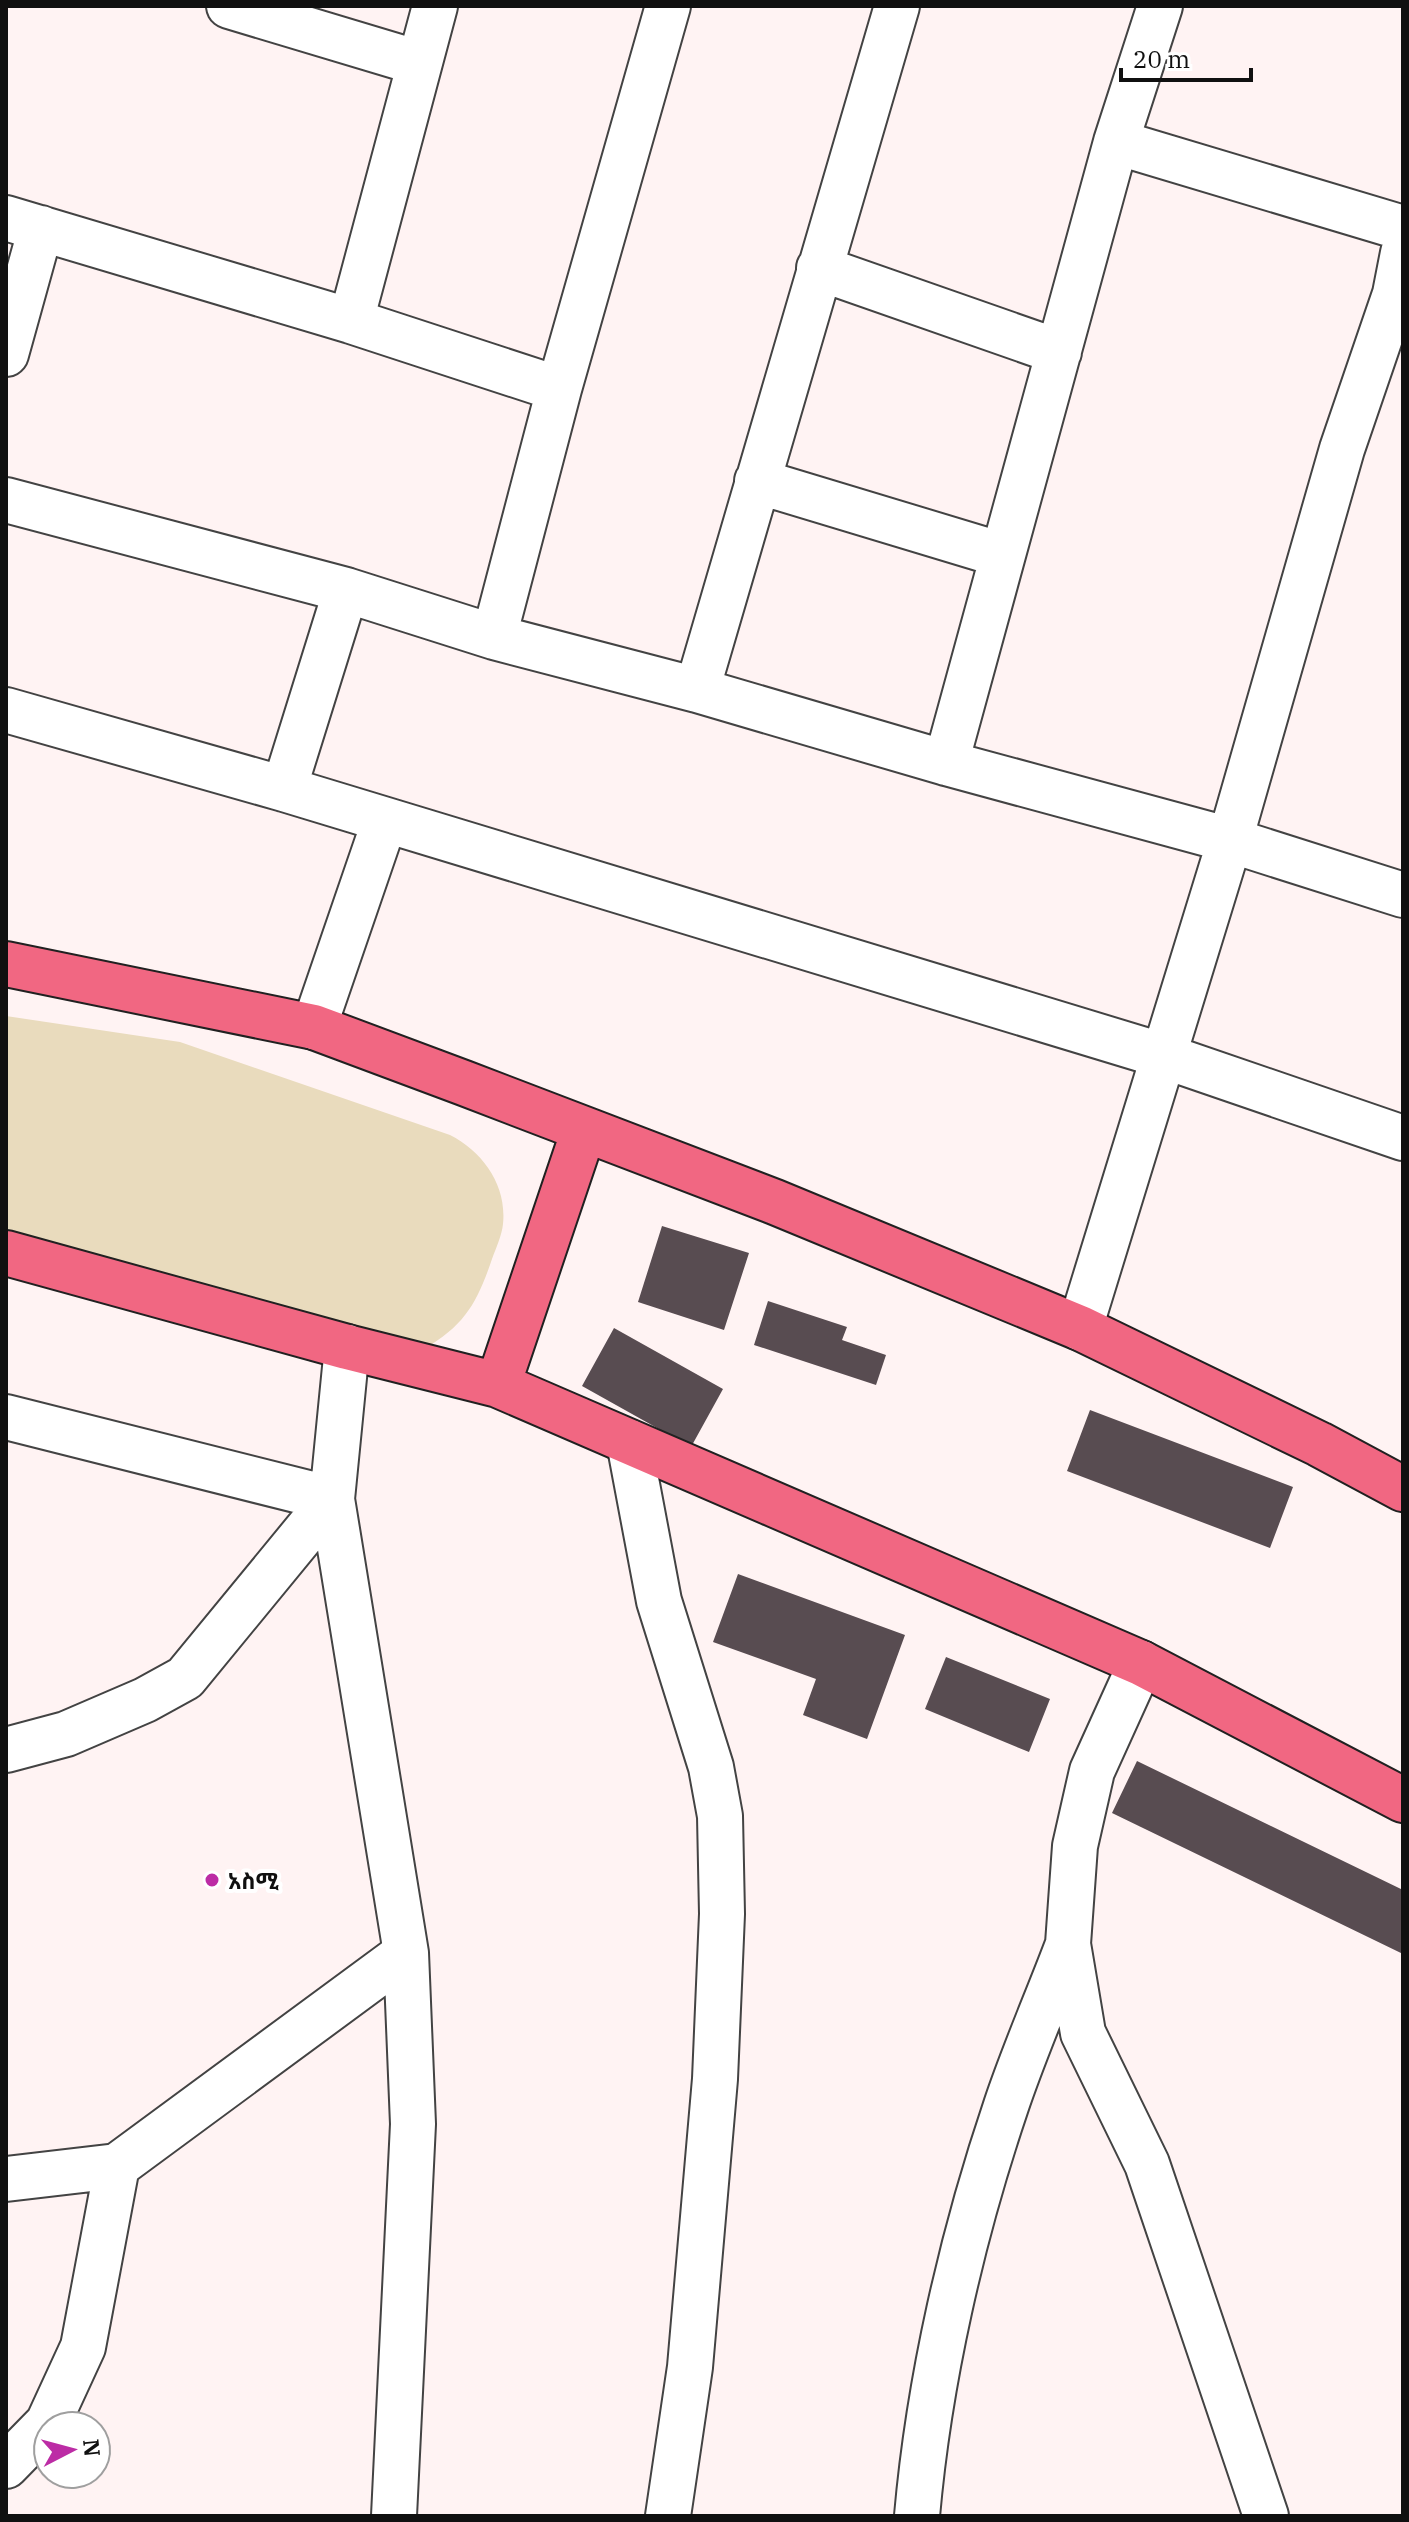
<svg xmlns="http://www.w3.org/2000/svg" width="1409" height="2522" viewBox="0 0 1409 2522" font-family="'IBM Plex Serif','Noto Sans Ethiopic',serif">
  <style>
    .green { fill: #e9dbbd }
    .building { fill: #584c51 }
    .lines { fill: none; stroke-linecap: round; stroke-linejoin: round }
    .minor-casing { stroke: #434343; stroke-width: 48 }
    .trunk-casing { stroke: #212121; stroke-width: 48 }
    .minor { stroke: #fff; stroke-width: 44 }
    .trunk { stroke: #f16782; stroke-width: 44 }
    .poi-dot { fill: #bc2ca5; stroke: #fff; stroke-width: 3 }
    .labels { text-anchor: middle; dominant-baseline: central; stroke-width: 8; stroke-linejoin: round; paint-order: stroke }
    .poi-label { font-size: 22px; font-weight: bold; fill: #101010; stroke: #fff; text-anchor: start }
  </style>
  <rect width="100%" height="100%" fill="#fff3f3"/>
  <!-- green -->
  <path class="green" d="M6,1016L180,1042L450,1135C483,1152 507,1185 503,1224C502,1235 496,1248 492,1259C477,1303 465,1325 424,1349L113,1260L6,1232Z"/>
  <!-- building -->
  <path class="building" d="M662,1226L749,1253L724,1330L638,1302Z
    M768,1301L847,1327L842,1340L886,1355L876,1385L754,1345Z
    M614,1328L723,1389L691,1447L582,1386Z
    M1090,1410L1293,1487L1270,1548L1067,1471Z
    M738,1574L905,1635L867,1739L803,1715L816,1679L713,1642Z
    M946,1657L1050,1699L1029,1752L925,1709Z
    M1137,1761L1403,1890V1954L1112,1813Z"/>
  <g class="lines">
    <!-- minor casing -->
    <g class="minor-casing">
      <path id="minor" d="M229,6L419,63
        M1116,142L1403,228
        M6,218L351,321L559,389
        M819,268L1059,352
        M351,321L435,6
        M6,354L41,228
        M757,481L1002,555
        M6,500L346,590L494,637L697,690L946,763L1230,840L1403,895
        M494,637L559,389L668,6
        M697,690L897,6
        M6,710L284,789L1164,1056L1403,1138
        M946,763L1116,142L1160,6
        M284,789L346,590
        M314,1027L385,820
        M1080,1328L1230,840L1342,449L1395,294L1403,253
        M347,1347L332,1499L406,1953L413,2124L394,2516
        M6,1417L332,1499L185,1678L145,1700L66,1734L6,1750
        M629,1442L659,1601L711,1767L720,1816L722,1914L715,2079L690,2367L668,2516
        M1141,1663L1092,1771L1075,1846L1068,1944L1083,2033L1147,2164L1266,2516
        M6,2179L117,2166L406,1953
        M6,2466L48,2423L83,2347L117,2166
        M917,2516C929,2380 962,2236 1006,2106C1024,2052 1047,2000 1067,1947"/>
    </g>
    <!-- trunk casing -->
    <g class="trunk-casing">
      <path id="trunk" d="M6,964L314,1027L464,1083L775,1202L1080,1328L1319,1444L1403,1489
        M6,1253L347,1347L498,1385L1141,1663L1403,1800
        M498,1385L584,1130"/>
    </g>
    <!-- minor -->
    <use href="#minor" class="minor"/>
    <!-- trunk -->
    <use href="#trunk" class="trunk"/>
  </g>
  <!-- markers -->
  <circle class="poi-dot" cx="212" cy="1880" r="8"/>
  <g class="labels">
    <!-- poi labels -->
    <g class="poi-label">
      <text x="228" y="1880">አስሚ</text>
    </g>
  </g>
  <!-- border -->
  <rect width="1409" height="2522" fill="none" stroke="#101010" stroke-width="16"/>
  <!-- north arrow -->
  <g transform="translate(72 2450) rotate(84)"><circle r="38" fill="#ffffff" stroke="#9f9f9f" stroke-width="2"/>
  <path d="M0-6L14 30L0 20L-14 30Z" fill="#bc2ca5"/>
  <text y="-12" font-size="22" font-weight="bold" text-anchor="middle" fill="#101010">N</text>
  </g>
  <!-- scale -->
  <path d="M1121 68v12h130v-12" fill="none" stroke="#101010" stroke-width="4"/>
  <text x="1133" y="68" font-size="24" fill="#101010" stroke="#ffffff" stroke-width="6" paint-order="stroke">20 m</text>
</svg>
